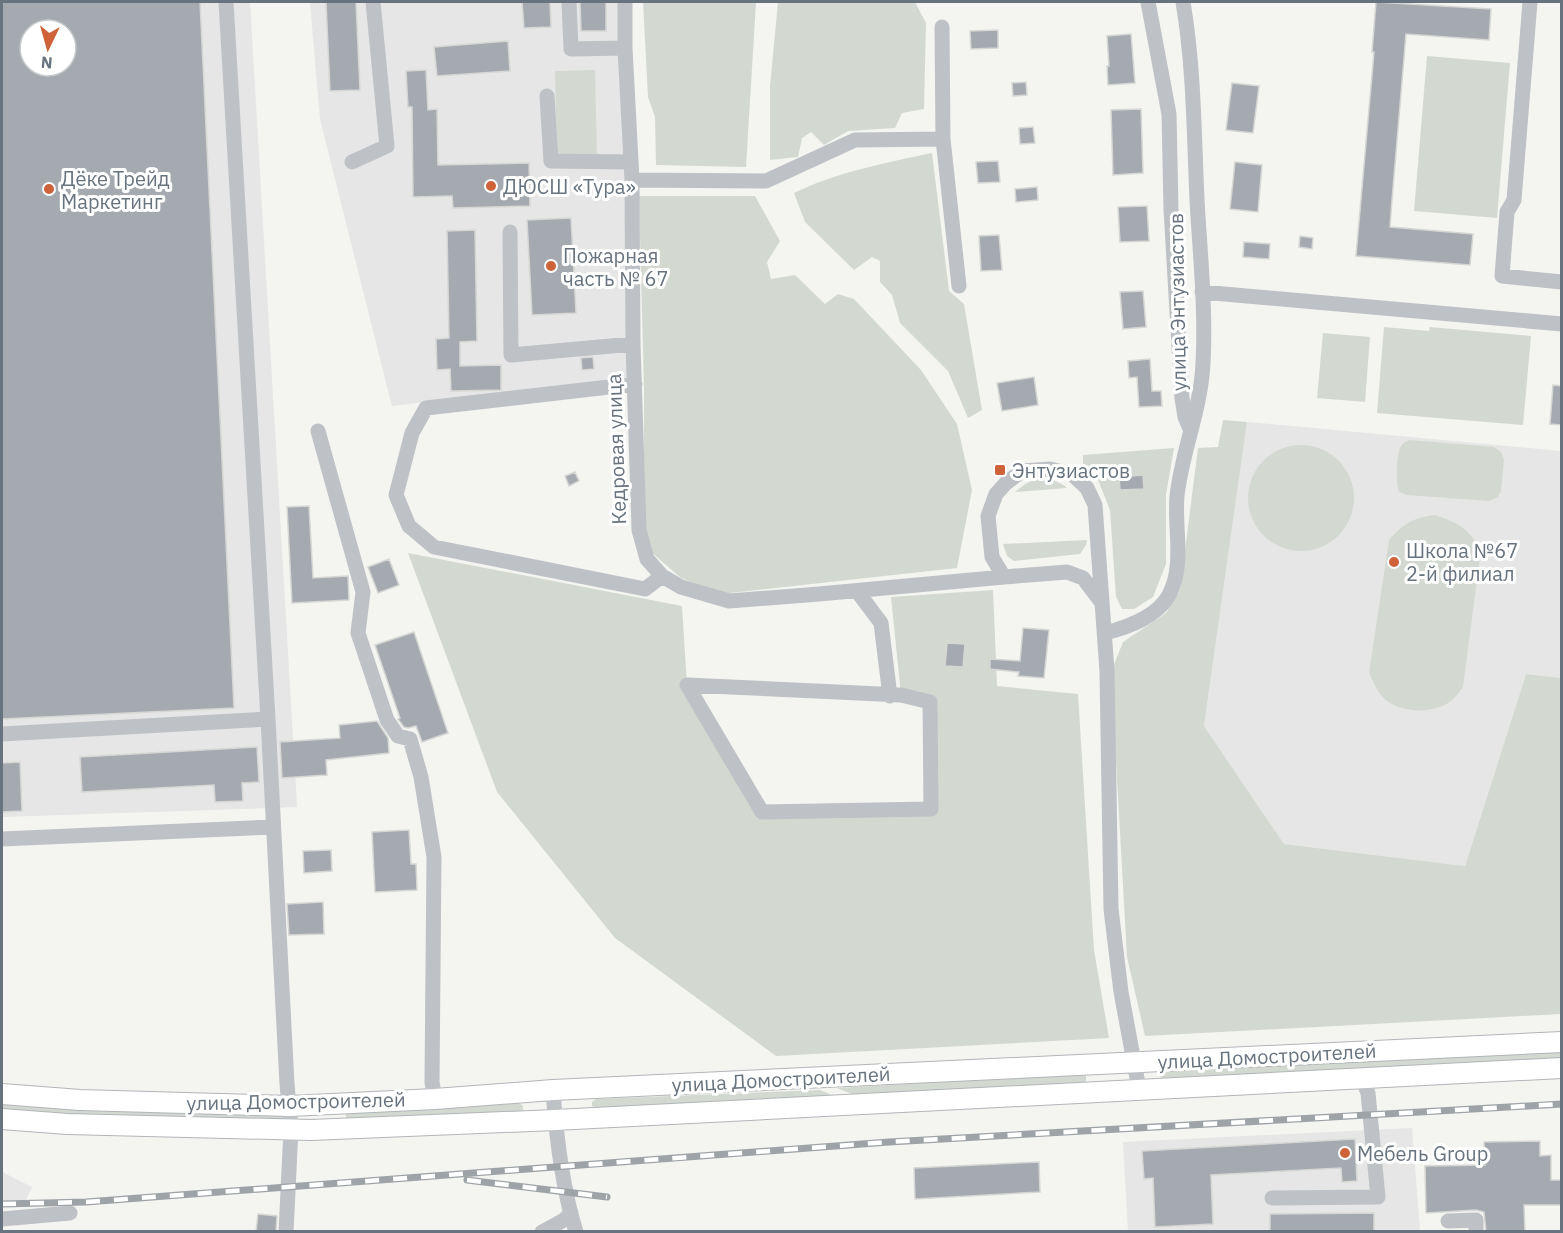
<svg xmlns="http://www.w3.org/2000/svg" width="1563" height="1233" viewBox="0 0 1563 1233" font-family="'IBM Plex Sans',sans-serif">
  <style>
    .built { fill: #e5e6e5; fill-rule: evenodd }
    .green { fill: #d3d9d1 }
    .building { fill: #a4aab0; stroke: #d6d6d4; stroke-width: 1.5; fill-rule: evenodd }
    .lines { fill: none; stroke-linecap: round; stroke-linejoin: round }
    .major-casing { stroke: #b2b5b9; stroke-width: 22 }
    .minor { stroke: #bec1c5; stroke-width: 15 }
    .major { stroke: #fff; stroke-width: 20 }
    .rail-casing { stroke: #9ea3a8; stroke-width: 7 }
    .rail { stroke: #fff; stroke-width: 4.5; stroke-dasharray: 14; stroke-linecap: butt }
    .poi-dot { fill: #ce6238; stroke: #fff; stroke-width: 2 }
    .labels { text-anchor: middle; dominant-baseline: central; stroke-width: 6; stroke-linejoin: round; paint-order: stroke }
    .poi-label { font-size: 20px; fill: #67737f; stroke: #fff; text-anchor: start }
    .street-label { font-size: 20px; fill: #67737f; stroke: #fff }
  </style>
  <rect width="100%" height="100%" fill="#f4f4f1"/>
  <!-- built -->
  <path class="built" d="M2,2H250L297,807L2,817ZM30,30H66V66H30Z
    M310,2H623L627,377L392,406L320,119Z
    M1247,422L1561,451V678L1526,674L1465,866L1284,844L1204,726Z
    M1412,1128L1420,1231H1128L1123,1142Z
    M2,1172L32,1187L23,1206L2,1207Z"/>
  <!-- green -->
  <path class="green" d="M643,2H756L746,167L656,165L655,117L648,97Z
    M778,2H915L926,23L924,109L902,113L895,128L848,131L824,145L811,132L802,138L798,157L770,160V86Z
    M1427,56L1510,63L1497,218L1414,211Z
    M595,70L597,156L557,157L555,71Z
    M932,153L949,291L964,304L982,410L968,418L948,371L900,323L892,295L880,282V261L872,257L854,270L805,222L794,193C837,172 885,163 932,153Z
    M639,196H755L780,241L767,262L771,279L795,275L825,304L838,294L854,299L921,370L957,424L972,490L957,568L721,594L681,578L651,552L644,524V389Z
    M1384,327L1429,331L1430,327L1531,336L1523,425L1377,413Z
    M1323,333L1370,337L1365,402L1317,398Z
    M1223,420L1247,422L1204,726L1284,844L1465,866L1526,674L1561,678V1014L1145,1036L1127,957L1111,672L1123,642L1166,613L1180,590L1198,448L1218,447Z
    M1409,440L1494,447L1501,452L1504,459L1501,491L1498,497L1489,501L1407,495L1399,492C1396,484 1396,453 1401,446C1404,442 1405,442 1409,440Z
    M1248 498a53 53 0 1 1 106 0a53 53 0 1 1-106 0Z
    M1174,448L1166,495V564L1153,597L1134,609H1122L1116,597L1110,510L1098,480L1083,468V455Z
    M1036,479C1049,479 1058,480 1067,488L1015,492L1025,484Z
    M1435,515C1459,523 1467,528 1481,549L1463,687C1459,692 1455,698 1451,701C1434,714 1404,713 1387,701C1378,694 1374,683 1369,673L1389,540C1404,523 1413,518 1435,515Z
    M1087,540L1086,545L1080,554L1014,561L1007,556L1003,544Z
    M408,553L682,606L687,685L762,812L931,809L930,703L901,695L891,597L993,590L997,686L1078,694L1094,950L1109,1038L776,1056L615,938L497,792Z
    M1561,1051V1059L1163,1078L1159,1076L1158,1072L1162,1070Z
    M1082,1074L1086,1076V1081L1083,1083L854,1095L837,1088Z
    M820,1090L836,1097L596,1108L592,1106V1102L596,1099Z
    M519,1103L523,1106V1110L520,1113L350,1120L346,1118V1114L350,1111Z
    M2,1104C95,1111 189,1110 283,1115L285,1120L66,1115L2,1110Z"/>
  <!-- building -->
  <path class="building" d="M2,2H200L234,708L2,719ZM30,30H66V66H30Z
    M326,2H356L360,90L330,91Z
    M522,2H550L551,27L524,28Z
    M580,2H606V31H581Z
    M1376,2L1491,9L1489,40L1406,34L1392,200L1390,227L1473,234L1470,265L1356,256L1374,52H1372Z
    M998,30V48L971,49L970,31Z
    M1131,34L1135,83L1108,85L1107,66H1109L1107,36Z
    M508,41L510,71L437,76L434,47Z
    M426,70L428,110L437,109L438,165L529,163L530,206L453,208L452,196L413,197L412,107H408L406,71Z
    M1026,82L1027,95L1013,96L1012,83Z
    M1232,83L1259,86L1253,133L1226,130Z
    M1141,109L1143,173L1113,175L1111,110Z
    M1033,127L1035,143L1020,144L1019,128Z
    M998,161L1000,182L978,183L976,162Z
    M1235,162L1262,165L1258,212L1230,209Z
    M1037,187L1038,200L1016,202L1015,189Z
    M1147,206L1149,241L1120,242L1118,207Z
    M571,218L576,313L532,315L527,220Z
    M475,230L477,341L460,342V366L501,365V390L451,391L450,369L437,370L436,339L449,338L447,231Z
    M999,235L1002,270L981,271L979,236Z
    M1300,236L1313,238L1312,249L1299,247Z
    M1244,242L1270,244L1269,259L1243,257Z
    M1143,291L1146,327L1123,329L1120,292Z
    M593,357L594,369L582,370L581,358Z
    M1150,359L1152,391H1161L1162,406L1139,407L1137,377L1129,378L1128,361Z
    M1034,377L1038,405L1002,411L997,383Z
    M1553,385L1562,386V425L1550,424Z
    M575,472L579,481L569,486L565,476Z
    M1143,475L1144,489L1120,490L1119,477Z
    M309,506L313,578L348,576L349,600L292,603L287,507Z
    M389,559L399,585L378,593L368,567Z
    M1023,628L1049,630L1044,678L1018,676L1019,672L990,669V659L1020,661Z
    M414,632L448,733L422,742L416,726L408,728L404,727L398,719L400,718L375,645Z
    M947,643L965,644L963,667L945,666Z
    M377,721L388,738L389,753L326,760L327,775L282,778L280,742L340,738L339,725Z
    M257,747L259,782L242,783L243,801L215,802L214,785L82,792L80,757Z
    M20,762L22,811L2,812V763Z
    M409,830L411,864H416L417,890L375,892L372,832Z
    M331,850L332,871L304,873L303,851Z
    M323,902L324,934L289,935L287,904Z
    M1355,1139L1357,1181L1342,1182L1341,1168L1211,1175L1213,1224L1155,1227L1153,1178L1144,1179L1142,1151Z
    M1540,1141V1156L1551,1155V1180H1562V1205H1524L1525,1232H1486L1484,1212L1476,1210L1426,1213L1425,1166L1485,1165L1484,1142Z
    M1039,1162L1040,1192L915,1199L914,1168Z
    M1374,1213V1232H1270V1214Z
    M258,1214L277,1216L276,1232H256Z"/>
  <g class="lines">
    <!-- major casing -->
    <g class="major-casing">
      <path id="major" d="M2,1094L80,1100L290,1106L435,1099L553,1090L1562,1042
        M2,1119L67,1124L311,1130L555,1120L1562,1068"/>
    </g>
    <!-- minor -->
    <path class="minor" d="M226,2L268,719L287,1084L291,1129L286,1232
      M569,2L571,49L625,48
      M625,2V48L632,180L633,344L639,530L647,559L662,576L681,587L729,601L819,594L1004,577
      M1148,2L1169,114L1171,209L1182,398L1185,417L1191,431
      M1530,2L1514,200L1507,212L1502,276L1562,282
      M942,27L943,139
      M547,96L551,161L631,162
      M352,162L387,146L373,2
      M632,180L766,181L855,140L943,139L959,286
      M510,232L511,355L633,344
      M1202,292L1562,324
      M635,384L426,408L412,433L396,495L409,526L434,547L645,589L662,576
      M318,431L363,592L358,633L387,720L398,736L410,739L421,777L434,857L432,1082L435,1099
      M857,591L881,623L890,696
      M1102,603L1083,578L1067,572L1004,577L992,557L988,516L996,494L1006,483L1022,471L1050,469L1072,474L1087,488L1095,505L1107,671L1111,909L1121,992L1139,1089
      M1105,633C1128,627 1157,617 1169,595C1185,565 1174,528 1177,496C1182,451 1201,409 1203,363C1206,309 1200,254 1197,200C1194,134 1194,67 1183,2
      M687,685L901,695L930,702L931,809L762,812Z
      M2,734L268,719
      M2,839L273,827
      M553,1090C556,1134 563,1190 576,1232
      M1272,1198L1378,1197L1368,1093L1362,1078
      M2,1219L70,1213
      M1448,1221L1476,1220V1232
      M542,1232L564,1220L571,1213"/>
    <!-- major -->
    <use href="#major" class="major"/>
    <!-- rail casing -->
    <g class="rail-casing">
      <path id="rail" d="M467,1180L607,1197
        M2,1204L86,1202L889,1142L1562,1104"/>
    </g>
    <!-- rail -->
    <use href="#rail" class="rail"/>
  </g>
  <!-- markers -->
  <g class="poi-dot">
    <circle cx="491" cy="186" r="6"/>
    <circle cx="49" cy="189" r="6"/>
    <circle cx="551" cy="266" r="6"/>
    <rect x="994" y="464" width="12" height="12" rx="3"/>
    <circle cx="1394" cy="562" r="6"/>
    <circle cx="1345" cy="1153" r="6"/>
  </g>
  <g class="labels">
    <!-- poi labels -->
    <g class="poi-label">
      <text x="61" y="178">Дёке Трейд<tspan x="61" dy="23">Маркетинг</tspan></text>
      <text x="503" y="186">ДЮСШ «Тура»</text>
      <text x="563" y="255">Пожарная<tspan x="563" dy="23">часть № 67</tspan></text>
      <text x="1012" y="470">Энтузиастов</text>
      <text x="1406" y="550">Школа №67<tspan x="1406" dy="23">2-й филиал</tspan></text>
      <text x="1357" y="1153">Мебель Group</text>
    </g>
    <!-- street labels -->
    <g class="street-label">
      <text transform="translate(1177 302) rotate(-91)">улица Энтузиастов</text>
      <text transform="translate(616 449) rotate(-92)">Кедровая улица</text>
      <text transform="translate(1267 1056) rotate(-3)">улица Домостроителей</text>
      <text transform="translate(781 1079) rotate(-3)">улица Домостроителей</text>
      <text transform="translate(296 1101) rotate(-1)">улица Домостроителей</text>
    </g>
  </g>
  <!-- border -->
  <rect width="1563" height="1233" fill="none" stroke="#67737f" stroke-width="6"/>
  <!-- north arrow -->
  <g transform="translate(48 48) rotate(185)"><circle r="28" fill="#ffffff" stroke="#c2c7cc" stroke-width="1.5"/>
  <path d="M0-4.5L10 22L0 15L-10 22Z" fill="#ce6238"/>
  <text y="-9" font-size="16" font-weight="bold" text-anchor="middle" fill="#67737f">N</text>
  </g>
</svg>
